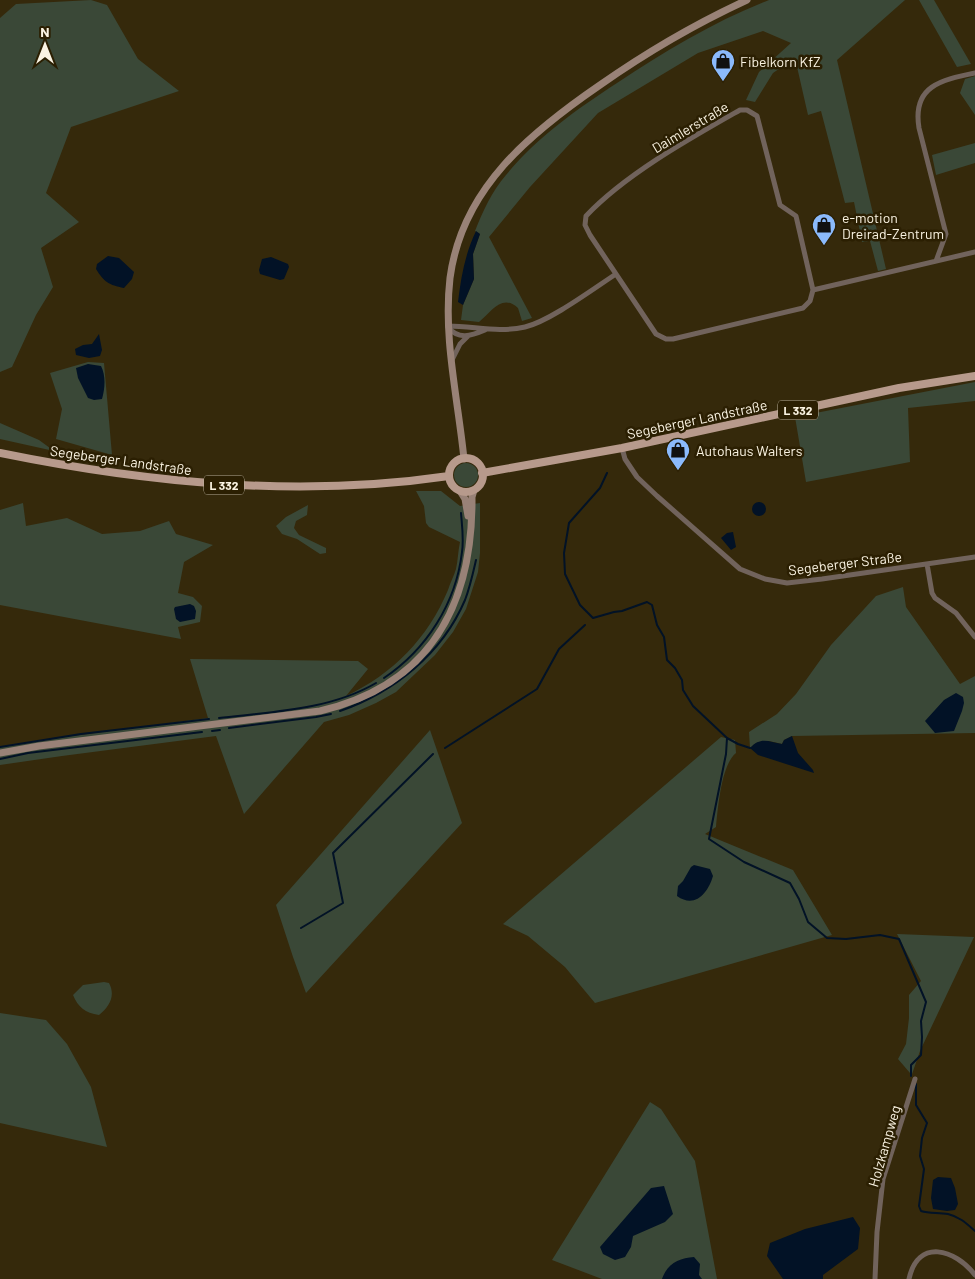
<svg xmlns="http://www.w3.org/2000/svg" width="975" height="1279" viewBox="0 0 975 1279" font-family="Barlow,sans-serif">
  <style>
    .green { fill: #3a4837 }
    .water { fill: #021226 }
    .lines { fill: none; stroke-linecap: round; stroke-linejoin: round }
    .stream { stroke: #021226; stroke-width: 2 }
    .minor { stroke: #71635c; stroke-width: 5 }
    .secondary { stroke: #998277; stroke-width: 7 }
    .primary { stroke: #b79a8c; stroke-width: 8 }
    .labels { text-anchor: middle; dominant-baseline: central; stroke-width: 5; stroke-linejoin: round; paint-order: stroke }
    .shield { fill: #2b1f02; stroke: #bcb39f; stroke-width: 1 }
    .shield-label { font-size: 12px; font-weight: bold; fill: #faf3e2 }
    .poi-label { font-size: 14px; fill: #faf3e2; stroke: #2b1f02; text-anchor: start }
    .street-label { font-size: 14px; fill: #faf3e2; stroke: #2b1f02 }
  </style>
  <rect width="100%" height="100%" fill="#35290b"/>
  <!-- green -->
  <path class="green" d="M91,0L107,5L138,59L179,91L71,127L46,193L79,222L41,248L53,287L36,315L12,367L0,372V18L16,4Z
    M769,0H905L837,60L886,269L878,271L870,241L862,242L854,202L845,203L821,111L808,115L795,58L773,73L755,102L746,100L759,72L791,43L763,31L698,53L598,113L530,187L489,237L532,318L522,321L518,308C502,293 491,312 479,322L461,320L463,305L474,279L473,254L480,234L475,231C483,211 492,191 506,175C536,138 577,109 617,83C665,51 715,21 769,0Z
    M919,0H934L971,64L957,67Z
    M975,76V115L960,93L965,79Z
    M975,143V163L936,175L932,155Z
    M88,362L104,363L112,455L56,439L62,409L50,373Z
    M975,382V401L908,408L910,462L806,482L795,417Z
    M0,423L39,440L54,451L0,439Z
    M454 475a12 12 0 1 1 24 0a12 12 0 1 1-24 0Z
    M416,491H441L460,506L480,503V553L478,572L466,609L453,632L435,655L396,692L376,703L349,715L324,722L244,814L216,736L62,756L0,765V747L57,738L208,718L190,659L358,661L368,669L346,696C393,674 428,638 448,590C450,583 454,576 456,569C458,560 458,551 460,542L429,527L426,523L424,506Z
    M23,503L26,526L67,518L102,534L140,531L169,521L176,534L213,545L184,562L178,593L193,597L202,606L200,622L178,627L181,639L0,605V510Z
    M308,505L307,515L296,521L294,528L299,535L326,548V553L320,554L297,539L282,534L276,526L286,517Z
    M903,587L906,607L960,684L975,676V733L792,736L784,740L782,744C771,742 761,737 750,748L749,732L777,714L796,694L831,645L876,596Z
    M430,730L462,823L306,993L293,957L276,905Z
    M721,737L735,740L736,753C721,765 718,808 716,827L705,834L793,870L832,935L595,1003L565,967L528,936L503,924Z
    M897,934L974,937L920,1051L911,1077L910,1073L898,1059L906,1044L909,1018V995L921,981Z
    M104,982L109,983C116,996 109,1007 99,1015C85,1013 78,1007 73,995L83,985Z
    M0,1013L46,1020L67,1044L91,1087L107,1147L0,1123Z
    M650,1102L661,1109L695,1161L717,1279H602L552,1260Z"/>
  <!-- water -->
  <path class="water" d="M476,231L480,234L473,254L474,279L463,305L458,302C461,277 465,254 476,231Z
    M108,256L119,258L134,272L132,279L124,288C109,285 104,282 96,269L97,264Z
    M271,257L288,264L289,267L284,279L280,280L260,274L259,270L262,259Z
    M99,334L102,350L100,356L89,358L76,355L75,349L83,345L92,344Z
    M88,364L101,366C106,376 105,388 102,399L94,400L88,398L78,378L76,368Z
    M752 509a7 7 0 1 1 14 0a7 7 0 1 1-14 0Z
    M733,532L736,547L731,550L721,538L727,533Z
    M190,604L194,606L196,611L195,619L180,622L176,619L174,609L175,607Z
    M956,693L963,697L964,703L962,711L954,731L935,733L925,721L944,700Z
    M792,736L798,753L813,770L814,773L758,755L750,748C761,736 769,742 782,744L784,740Z
    M694,865L710,869L713,876C708,893 695,909 677,896L678,886L683,881L691,867Z
    M938,1177L951,1178L955,1188L958,1204L955,1210L947,1211L933,1209L931,1198L933,1180Z
    M664,1186L673,1214L665,1222L633,1236L631,1247L625,1257L615,1260L603,1254L600,1247L651,1188Z
    M853,1217L860,1228L858,1249L823,1275V1279H783L767,1256L770,1243L805,1229Z
    M694,1257L700,1264L699,1275L702,1279H662C667,1264 679,1258 694,1257Z"/>
  <g class="lines">
    <!-- stream -->
    <path class="stream" d="M607,473L600,488L569,523L564,553L565,574L580,605L593,618L614,612L622,611L647,602L652,605L657,625L664,637L667,660L675,668L682,680L683,690L693,706L727,738L738,744L750,748
      M384,678C427,649 456,603 462,552C464,539 462,526 461,513
      M340,711C394,692 442,654 465,600C470,587 473,573 476,560
      M219,718C271,712 330,710 376,683
      M229,728L316,717L331,714
      M212,731L220,730
      M727,738L726,754L709,839L744,862L790,883L799,899L808,922L827,938L846,939L880,935L899,939L926,1002L921,1021L922,1037L921,1055L911,1065V1076
      M0,747L81,734L209,719
      M445,748L537,689L559,649L585,625
      M0,759L28,753L202,732
      M301,928L343,903L333,853L433,754
      M916,1084V1105L927,1123L922,1138L920,1156L924,1169L919,1206L921,1211C930,1214 939,1212 948,1214C960,1217 966,1223 975,1231"/>
    <!-- minor -->
    <path class="minor" d="M740,110H747L757,116L780,205L796,216L813,290L810,301L803,308L673,339H666L656,334L590,235L585,225L586,216C626,174 689,139 740,110Z
      M936,261L946,234L919,128C912,86 941,80 975,73
      M813,290L975,252
      M448,326C474,326 499,333 525,327C550,321 593,289 616,274
      M448,327C458,340 471,336 485,330
      M452,360L460,344L468,336
      M622,448L625,459L637,477L657,496L740,569L765,579L787,583L822,579L975,557
      M927,564L932,593L935,598L956,613L975,637
      M875,1279L877,1232L883,1179L915,1079
      M909,1279C918,1238 955,1249 975,1275"/>
    <!-- secondary -->
    <path class="secondary" d="M464,459C458,399 443,338 450,278C462,188 530,133 600,85C647,52 695,24 747,0
      M460,491L465,499L468,516
      M0,753L39,746L320,711C430,685 473,605 472,497L474,490"/>
    <!-- primary -->
    <path class="primary" d="M0,453C147,483 299,498 449,476
      M449 475a17 17 0 1 1 34 0a17 17 0 1 1-34 0Z
      M482,473L622,448L899,388L975,376"/>
  </g>
  <!-- icons -->
  <defs>
    <g id="shop-pin" transform="scale(1.25)"><path d="M0 17L-7.5 6A9.5 9.5 0 1 1 7.5 6Z" fill="#8bbafc" stroke="#2b1f02"/><path d="M-5-2.5h2.3a2.7 3.5 0 0 1 5.4 0H5L5.5 6h-11ZM-1.5-2.5h3a1.5 2.3 0 0 0-3 0Z" fill="#111"/></g>
  </defs>
  <g fill-rule="evenodd">
    <use href="#shop-pin" x="723" y="61"/>
    <use href="#shop-pin" x="824" y="225"/>
    <use href="#shop-pin" x="678" y="450"/>
  </g>
  <g class="labels">
    <!-- shield labels -->
    <g class="shield">
      <rect x="778" y="400.5" width="40" height="19" rx="4"/>
      <rect x="204" y="475.5" width="40" height="19" rx="4"/>
    </g>
    <g class="shield-label">
      <text x="798" y="410">L 332</text>
      <text x="224" y="485">L 332</text>
    </g>
    <!-- poi labels -->
    <g class="poi-label">
      <text x="740" y="61">Fibelkorn KfZ</text>
      <text x="842" y="217">e-motion<tspan x="842" dy="16">Dreirad-Zentrum</tspan></text>
      <text x="696" y="450">Autohaus Walters</text>
    </g>
    <!-- street labels -->
    <g class="street-label">
      <text transform="translate(690 127) rotate(-31)">Daimlerstraße</text>
      <text transform="translate(697 419) rotate(-12)">Segeberger Landstraße</text>
      <text transform="translate(121 460) rotate(8)">Segeberger Landstraße</text>
      <text transform="translate(845 563) rotate(-7)">Segeberger Straße</text>
      <text transform="translate(884 1146) rotate(-74)">Holzkampweg</text>
    </g>
  </g>
  <!-- north arrow -->
  <g transform="translate(45 45)" stroke="#2b1f02" stroke-width="4" paint-order="stroke">
  <path d="M0-4L9 19L0 12L-9 19Z" fill="#faf3e2"/>
  <text y="-8" font-size="14" font-weight="bold" text-anchor="middle" fill="#faf3e2">N</text>
  </g>
</svg>
